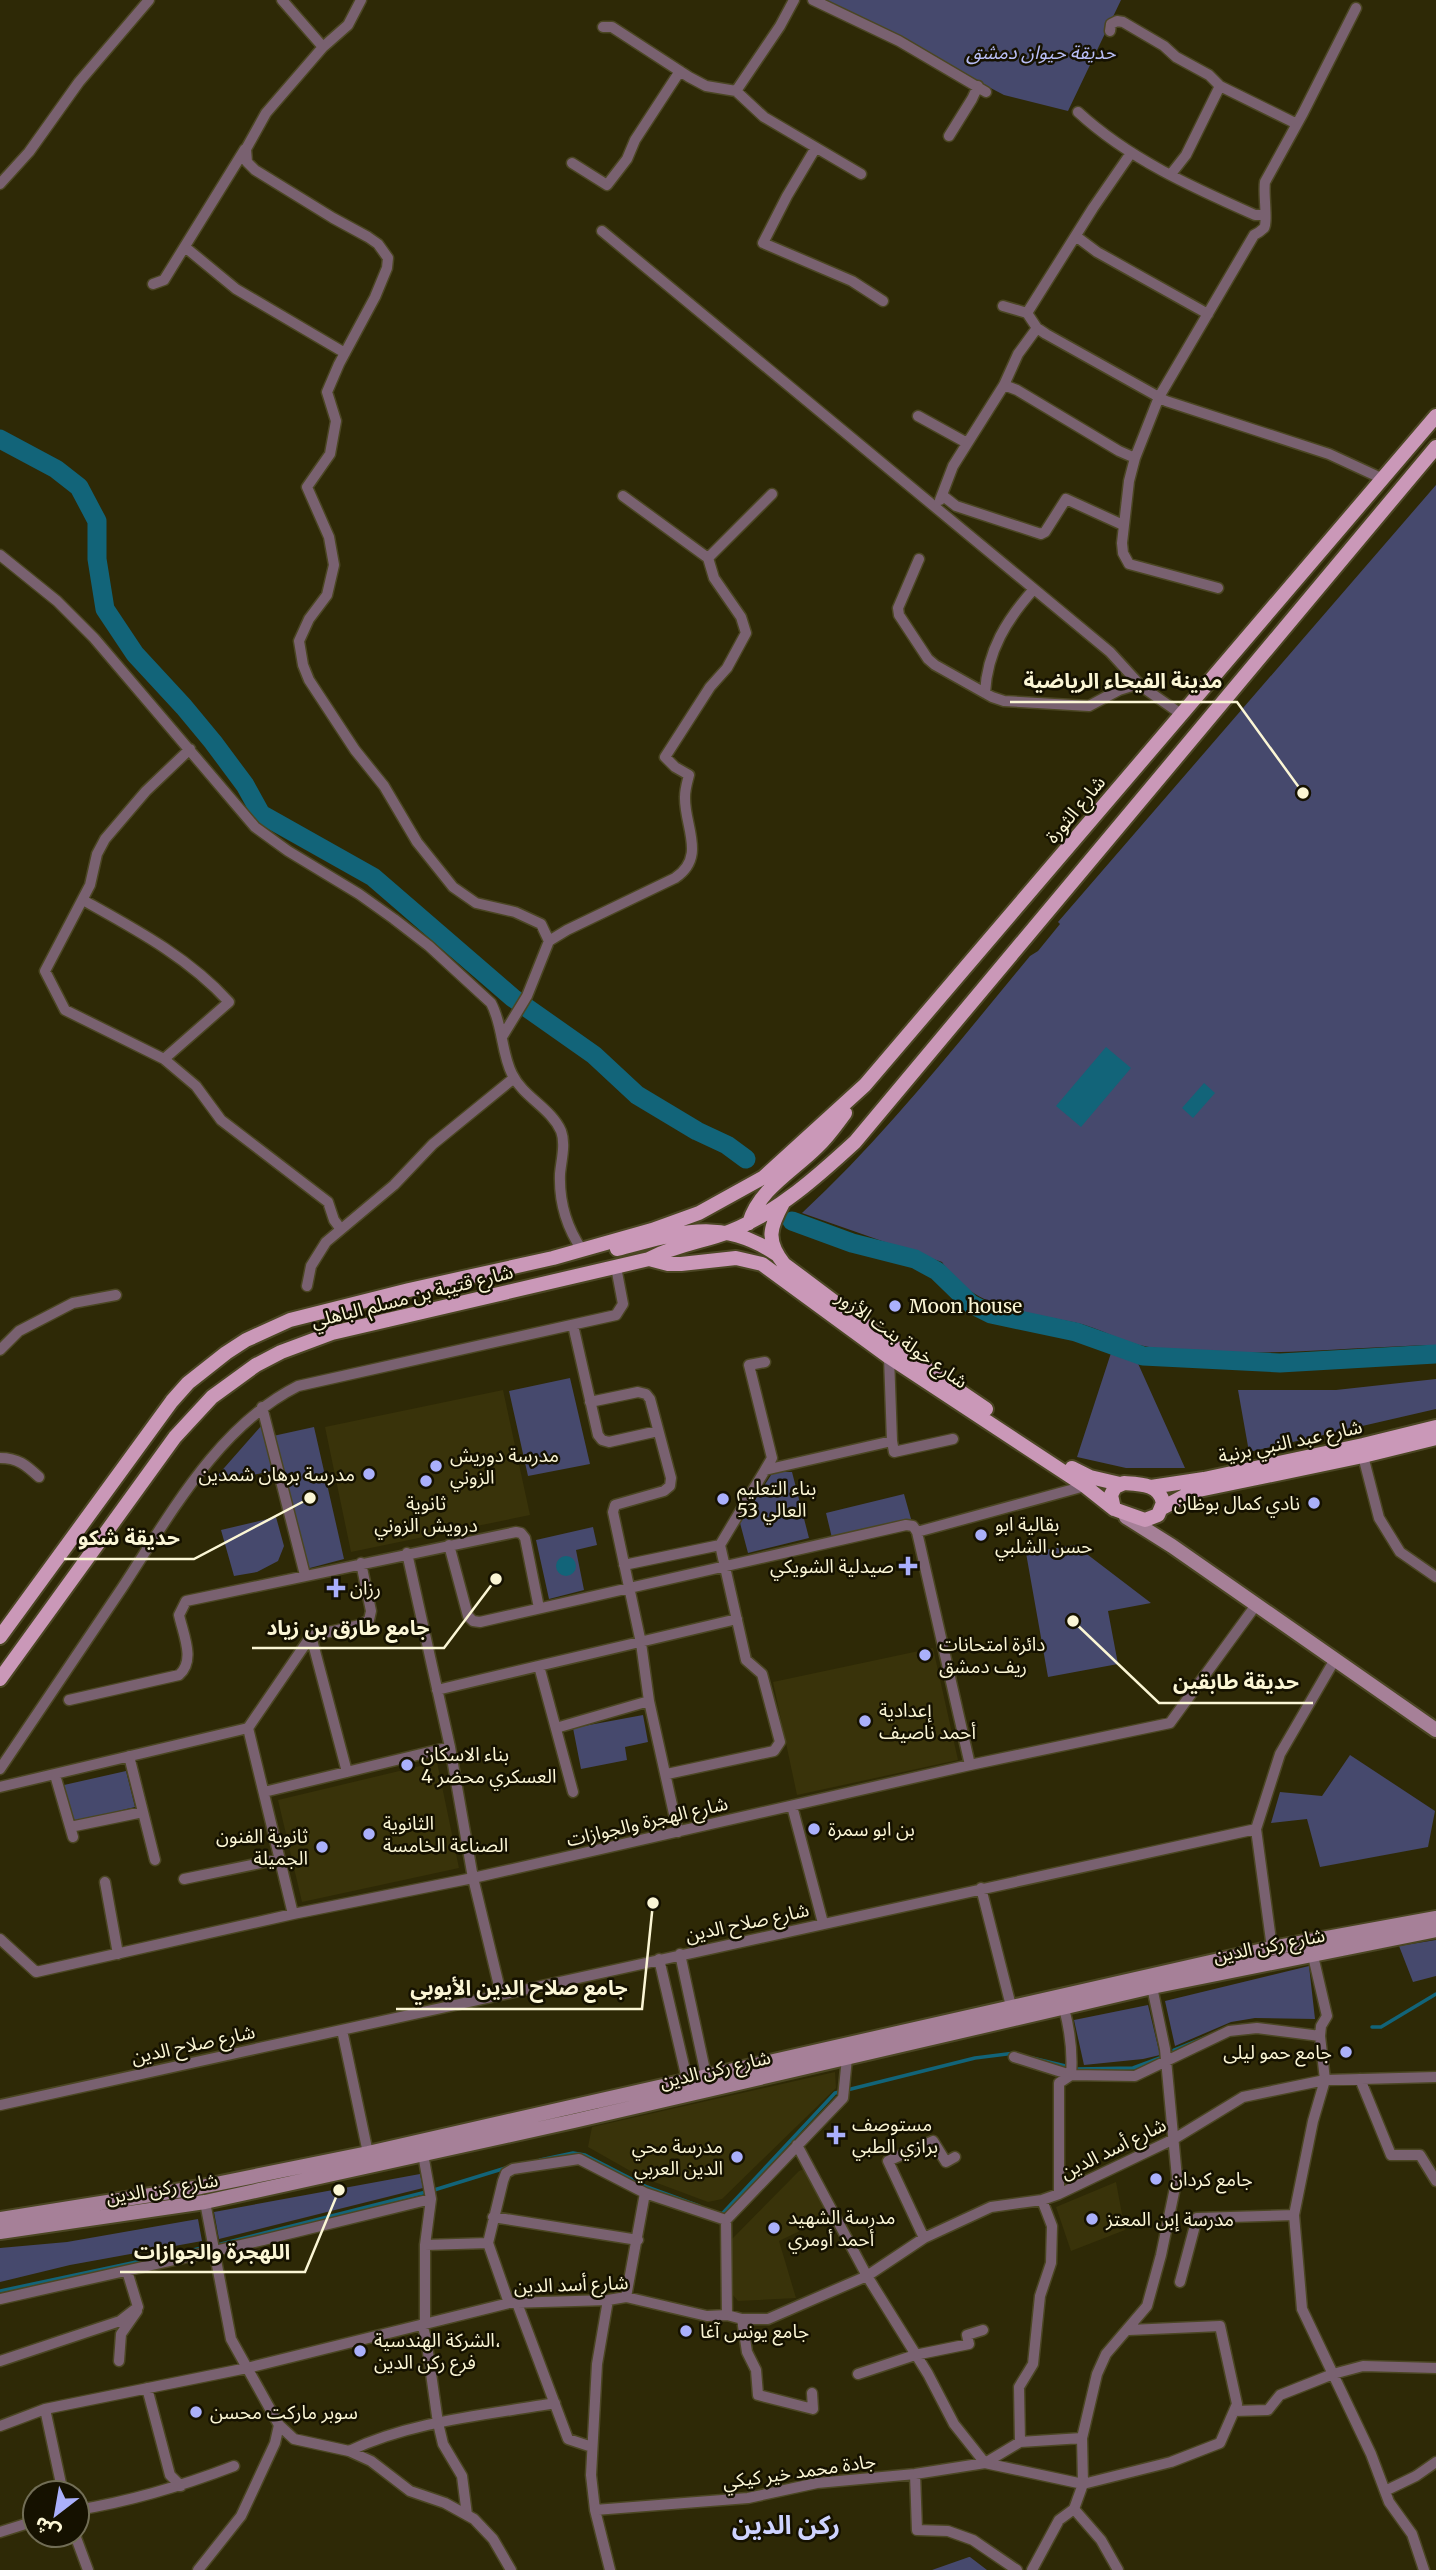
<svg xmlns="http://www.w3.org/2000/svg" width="1436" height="2570" viewBox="0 0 1436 2570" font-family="Merriweather,'Noto Sans Arabic',serif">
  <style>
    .built { fill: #39330a }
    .green { fill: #46496d }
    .water { fill: #126479 }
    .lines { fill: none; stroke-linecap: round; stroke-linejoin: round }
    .stream { stroke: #126479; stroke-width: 3.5 }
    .river { stroke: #126479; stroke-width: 19 }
    .minor-casing { stroke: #4b4623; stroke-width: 13 }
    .secondary-casing { stroke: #4b4623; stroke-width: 18 }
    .primary-casing { stroke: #4b4623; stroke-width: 18 }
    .minor { stroke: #796170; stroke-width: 10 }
    .secondary { stroke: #a68098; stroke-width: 14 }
    .primary { stroke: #ca98b8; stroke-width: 14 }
    .poi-dot { fill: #aab0fb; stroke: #151100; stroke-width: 2.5 }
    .labels { text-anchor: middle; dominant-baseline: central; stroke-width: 5; stroke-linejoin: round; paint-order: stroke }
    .park-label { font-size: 19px; font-style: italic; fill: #b9bef5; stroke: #151100 }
    .street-label { font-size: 19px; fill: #fbf6d5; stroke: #151100 }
    .poi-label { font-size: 19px; fill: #fbf6d5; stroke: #151100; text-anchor: start }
    .district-label { font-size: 26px; font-weight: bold; fill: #ced3fe; stroke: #151100 }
    .leader { fill: none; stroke: #fbf6d5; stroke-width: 2.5 }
    .callout-dot { fill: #fbf6d5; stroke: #151100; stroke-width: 2.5 }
    .callout-label { font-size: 21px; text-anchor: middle; font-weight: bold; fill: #fbf6d5; stroke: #151100; stroke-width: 5; stroke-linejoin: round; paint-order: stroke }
  </style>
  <rect width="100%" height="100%" fill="#2e2906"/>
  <!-- built -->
  <path class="built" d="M503,1390L530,1515L351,1552L325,1427Z
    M933,1648L958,1760L797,1795L773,1682Z
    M437,1762L459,1868L302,1902L278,1800Z
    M835,2072L836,2088L722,2199L708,2202L641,2177L588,2147L592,2127Z
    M807,2168L829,2217L779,2241L796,2298L738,2301L732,2294V2239L799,2171Z
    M1116,2182L1125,2230L1071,2251L1056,2207Z"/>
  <!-- green -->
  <path class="green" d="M822,0H1121L1068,111L1004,95Z
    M1436,485V1345C1341,1347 1244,1360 1149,1347C1123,1343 1099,1327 1073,1322C1023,1311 973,1309 942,1262L802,1213C886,1135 957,1044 1030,956L1038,951L1060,924L1058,922Z
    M1111,1353L1136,1359L1185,1468H1126L1077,1457Z
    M570,1378L590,1464L528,1476L509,1391Z
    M1436,1379V1409L1249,1452L1238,1390H1336Z
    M262,1425L272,1471L210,1484Z
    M314,1427L344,1559L306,1569L273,1436Z
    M773,1472H792L809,1538L748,1553L740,1523Z
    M904,1494L911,1519L832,1538L826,1513Z
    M276,1517L284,1546L278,1561L257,1572L234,1576L221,1530Z
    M593,1527L597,1545L576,1550L584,1590L549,1599L536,1540Z
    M1075,1545L1151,1603L1108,1611L1118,1664L1048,1677L1026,1553Z
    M643,1715L648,1742L625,1747L627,1760L581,1769L573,1728Z
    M1350,1755L1435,1811L1428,1847L1320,1867L1307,1819L1271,1823L1280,1792L1322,1796Z
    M126,1771L135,1807L73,1822L64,1785Z
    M1436,1940V1976L1413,1982L1399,1946Z
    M1309,1966L1315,2019L1255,2018L1231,2022L1175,2046L1165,2001Z
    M1148,2005L1160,2055L1143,2059L1084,2065L1074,2020Z
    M420,2174L423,2188L219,2239L214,2212Z
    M198,2219L202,2241L70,2265L0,2282V2248L67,2242Z
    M970,2557L987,2570H932L969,2557Z"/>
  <!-- water -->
  <path class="water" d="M1106,1047L1131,1068L1081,1127L1056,1106Z
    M1204,1083L1215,1093L1193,1118L1182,1108Z
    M556 1566a10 10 0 1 1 20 0a10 10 0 1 1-20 0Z"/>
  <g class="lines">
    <!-- stream -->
    <path class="stream" d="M1372,2027H1381L1436,1994
      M1174,2050L1206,2037
      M1032,2058L1078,2069L1133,2068L1160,2058
      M540,2160L573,2153L585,2155L647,2187L699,2206
      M719,2213L722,2214L835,2093L975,2058L1015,2053
      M0,2291L221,2244L434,2190L512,2166"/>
    <!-- river -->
    <path class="river" d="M0,439L56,469L79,487L97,521V559L105,609L135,654L184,707L213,742L245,785L261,814L373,877L513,998L594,1055L637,1095L697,1131L727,1145L746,1159
      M792,1221L852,1243L915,1259L937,1271L971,1304L991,1314L1076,1332L1143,1356L1280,1363L1436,1354"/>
    <!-- minor casing -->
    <g class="minor-casing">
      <path id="minor" d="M282,0L323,47
        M361,0L348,25L323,47L266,113L246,149L247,162L255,170L333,218L368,237L378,244L388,258L387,268L375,297L339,364L327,392L336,421L330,454L307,487L329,537L334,565L327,595L309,619L299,641L303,665L309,680L355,750L384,786L417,842L453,887L476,903L515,912L541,924L549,941
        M813,0L899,41L986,92
        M603,27H612L689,77L706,86L736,91L764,117L861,174
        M1110,31L1111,24L1117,21L1123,22L1164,46L1176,57L1209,75L1220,86L1297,124
        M736,91L780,26L794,0
        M1078,112C1129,159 1192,187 1255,215H1264
        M949,136L972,99L978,86
        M815,149L787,196L763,243L852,281L883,301
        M572,163L607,185L627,159L635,140L680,71
        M1171,174L1186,155L1220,86
        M0,184L29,152L79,82L149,0
        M602,231L1110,652L1141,686
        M1077,237L1097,252L1208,314
        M185,247L236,289L345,353
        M153,284L164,280L245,149
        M1003,306L1027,313L1037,328L1046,334L1166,401L1329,454L1381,478
        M1027,313L1093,208L1131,153
        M1004,385L1017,390L1119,451L1135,458
        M918,416L967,443
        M942,495L956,506L1041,534L1045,532L1066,499L1123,525
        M940,500L953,466L1004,385L1018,354L1037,328
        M0,555L57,601L94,638L255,827L288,851L359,894L394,919L429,946L491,1003C503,1025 501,1052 512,1074C523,1097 551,1108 561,1131C566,1144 561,1161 560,1174C559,1201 567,1228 582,1250
        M708,558L772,494
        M919,559L898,608L899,615L928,659L935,665L992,697L1004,701L1089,706L1119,690L1132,686H1141L1181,714
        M1218,588L1129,564L1123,553L1122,543L1129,481L1135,458L1159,397L1254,235C1258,233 1261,231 1264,228C1268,222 1263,192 1265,182L1303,113L1356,8
        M985,693C987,651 1007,619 1034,589
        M190,749L146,791L105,839L97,854L90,885L45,971L65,1010L164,1059L196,1086L221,1120L328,1202L334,1220L340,1228
        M83,900C135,929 188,957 229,1002L164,1059
        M502,1037L527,996L549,941L567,930L675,878C707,857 684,826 685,797C685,789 687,783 689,775L675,767L665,757L710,687L727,668L746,633L741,617L714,578L708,558L623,496
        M307,1286L311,1266L326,1242L394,1185L433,1144L514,1078
        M573,1325L598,1435L602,1440L609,1442L658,1431
        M0,1350L19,1331L73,1303L116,1295
        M889,1357L892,1441
        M765,1362L749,1365L772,1458L765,1470L892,1441L894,1452L953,1439
        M590,1402L638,1392L646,1394L650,1399L671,1478L670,1486L664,1491L615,1505L613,1512L641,1643L649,1701L678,1832
        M262,1407L305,1575
        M1363,1456L1379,1518L1400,1552L1436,1577
        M0,1458C18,1458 26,1465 39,1477
        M917,1532L1085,1486
        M449,1545L468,1616L473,1621L480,1622L906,1525L913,1526L917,1532L970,1765
        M720,1545L765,1470
        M407,1553L450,1747L473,1878L501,1994
        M624,1565L720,1545L746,1660L762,1674L780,1742L774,1751L667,1774
        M311,1636L347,1772
        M539,1666L573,1792
        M437,1690L737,1619
        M69,1700L179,1675C196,1661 183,1634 179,1615L186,1601L516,1532L521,1533L525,1538L539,1608
        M556,1728L649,1701
        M129,1756L155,1860
        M0,1769C41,1709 81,1648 122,1588C170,1515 218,1426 298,1386L616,1315L623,1304L616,1267
        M55,1775L73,1837
        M0,1787L248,1728
        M264,1792L450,1747
        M792,1806L823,1923
        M70,1827L143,1812
        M184,1879L280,1859
        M105,1882L118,1954
        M981,1888L1011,2006
        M293,1914L248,1728L311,1636L360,1625L369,1620L371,1611L361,1563
        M0,1939L36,1972L293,1914L473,1878L970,1765L1170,1723L1256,1605
        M1272,1948L1256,1829L1280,1754L1334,1661
        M680,1954L706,2075
        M1313,1956L1327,2016L1321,2026L1320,2036L1325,2080L1313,2121L1294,2215L1302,2309L1371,2454L1389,2502L1412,2534L1424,2570
        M659,1959L687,2079
        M342,2030L368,2153
        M1014,2057L1071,2075L1135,2076L1229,2031L1257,2028L1320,2036
        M1360,2079L1391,2155H1420L1436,2181
        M0,2105L1256,1829
        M797,2145L867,2276L928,2374L954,2424L985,2463L1083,2484L1171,2462L1220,2443L1237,2404L1220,2326L1129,2330
        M423,2154L431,2199L425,2245V2323
        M1059,2194V2083L1071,2075C1073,2051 1070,2031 1064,2008
        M205,2202L231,2339L279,2425L294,2439L349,2451L371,2461L410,2491L445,2503L474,2519L493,2539L511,2570
        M493,2217L638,2240
        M924,2238L888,2161L933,2141L946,2162L955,2157
        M425,2245L488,2243
        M1180,2282L1197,2218L1294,2215
        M626,2297L645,2193
        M0,2299L263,2240L431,2199
        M608,2300L597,2364L591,2475L595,2510L610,2570
        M509,2303L488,2243L503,2181L506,2173L513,2169L579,2159L645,2193L726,2220
        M517,2303L568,2439L592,2447
        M727,2315L726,2220L843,2098L847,2058
        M742,2319L747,2352L756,2370L758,2395L813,2409L812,2393
        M422,2324L426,2338L438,2423L443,2444L462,2476L467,2515
        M0,2361L120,2321L138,2307L127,2271
        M119,2361L121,2334L137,2311
        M858,2374L915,2355L969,2344L967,2335L983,2330
        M147,2388L170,2475L181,2486
        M45,2409L63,2493
        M1234,2411L1268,2410L1280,2395L1333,2374L1363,2366L1436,2368
        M0,2426L45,2409L247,2368L509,2303L608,2300L626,2297L707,2316L727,2315L742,2319H768L867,2276L924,2238L991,2207L1042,2200L1059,2194L1174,2139L1243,2097L1325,2080L1436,2077
        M1020,2442L1019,2387L1033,2364L1040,2296L1051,2263L1052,2226L1042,2200
        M349,2451C412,2421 487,2415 555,2403
        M915,2474L917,2530L948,2531L973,2540L1017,2570
        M1385,2491L1416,2476L1436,2462
        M1074,2509L1101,2540L1118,2570
        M77,2510C132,2501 182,2486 234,2466
        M595,2510L748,2498L817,2483L915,2474L985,2463L1020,2442L1082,2438
        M0,2532L35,2521
        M75,2535L88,2570
        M198,2570L241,2516L275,2443L279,2425
        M1032,2570L1059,2520L1074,2509L1083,2484L1082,2438L1097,2374L1106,2354L1147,2306L1161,2255L1177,2178L1165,2049L1152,1987"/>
    </g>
    <!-- secondary casing -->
    <g class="secondary-casing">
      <path id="secondary" d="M1126,1517L1172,1546L1436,1730
        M0,2219L201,2187L368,2153L1272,1948L1436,1918
        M0,2232L205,2202L574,2121L1152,1987L1436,1930"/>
    </g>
    <!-- primary casing -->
    <g class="primary-casing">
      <path id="primary" d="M783,1203C770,1227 765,1240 784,1264L892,1345L986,1409
        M749,1223C759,1189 793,1171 817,1147C828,1137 836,1125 845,1113
        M617,1249C676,1234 720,1216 776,1254
        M649,1259L668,1264H681L736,1258L762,1264L889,1357L1085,1486L1114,1509
        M1072,1468L1090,1477L1120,1484
        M1124,1483C1140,1484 1160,1484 1163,1503L1158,1515L1145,1520L1114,1509L1111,1495L1115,1487Z
        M1151,1487L1204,1479L1363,1445L1436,1427
        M1162,1508L1194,1491L1363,1456L1436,1438
        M0,1637L172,1401L188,1383L226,1353L246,1340L290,1320L409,1290L553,1258L652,1230L699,1213L764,1177L865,1085L1436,416
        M0,1679L175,1437L212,1397L256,1365L281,1352L332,1333L649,1259C677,1244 704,1242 731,1231C778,1212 818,1176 855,1142L1436,447"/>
    </g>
    <!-- minor -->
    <use href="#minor" class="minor"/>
    <!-- secondary -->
    <use href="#secondary" class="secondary"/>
    <!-- primary -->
    <use href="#primary" class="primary"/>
  </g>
  <!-- markers -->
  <g class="poi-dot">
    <circle cx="895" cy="1306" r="7"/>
    <circle cx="436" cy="1466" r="7"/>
    <circle cx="369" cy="1474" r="7"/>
    <circle cx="426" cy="1481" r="7"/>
    <circle cx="723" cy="1499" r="7"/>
    <circle cx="1314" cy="1503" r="7"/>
    <circle cx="981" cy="1535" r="7"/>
    <path d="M904.5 1555.5h7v7h7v7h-7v7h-7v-7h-7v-7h7z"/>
    <path d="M332.5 1577.5h7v7h7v7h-7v7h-7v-7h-7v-7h7z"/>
    <circle cx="925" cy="1655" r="7"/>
    <circle cx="865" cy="1721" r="7"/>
    <circle cx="407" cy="1765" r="7"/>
    <circle cx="814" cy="1829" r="7"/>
    <circle cx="369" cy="1834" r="7"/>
    <circle cx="322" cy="1847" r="7"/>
    <circle cx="1346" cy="2052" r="7"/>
    <path d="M832.5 2124.5h7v7h7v7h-7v7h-7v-7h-7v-7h7z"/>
    <circle cx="737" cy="2157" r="7"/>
    <circle cx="1156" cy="2179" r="7"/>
    <circle cx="1092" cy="2219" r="7"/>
    <circle cx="774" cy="2228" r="7"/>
    <circle cx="686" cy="2331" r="7"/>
    <circle cx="360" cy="2351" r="7"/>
    <circle cx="196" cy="2412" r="7"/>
  </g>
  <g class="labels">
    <!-- park labels -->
    <g class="park-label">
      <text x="1041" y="52">حديقة حيوان دمشق</text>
    </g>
    <!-- street labels -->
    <g class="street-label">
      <text transform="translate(1075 809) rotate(-50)">شارع الثورة</text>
      <text transform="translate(412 1296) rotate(-14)">شارع قتيبة بن مسلم الباهلي</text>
      <text transform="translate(902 1339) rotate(35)">شارع خولة بنت الأزور</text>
      <text transform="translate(1290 1441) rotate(-12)">شارع عبد النبي برنية</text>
      <text transform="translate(647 1821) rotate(-13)">شارع الهجرة والجوازات</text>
      <text transform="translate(747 1922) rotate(-12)">شارع صلاح الدين</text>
      <text transform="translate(1269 1945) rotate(-11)">شارع ركن الدين</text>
      <text transform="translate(193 2044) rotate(-12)">شارع صلاح الدين</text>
      <text transform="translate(715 2069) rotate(-13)">شارع ركن الدين</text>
      <text transform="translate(1113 2148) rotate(-26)">شارع أسد الدين</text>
      <text transform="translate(162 2188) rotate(-9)">شارع ركن الدين</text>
      <text transform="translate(571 2284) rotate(-2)">شارع أسد الدين</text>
      <text transform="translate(799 2471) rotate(-8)">جادة محمد خير كيكي</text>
    </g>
    <!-- poi labels -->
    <g class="poi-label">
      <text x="909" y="1306">Moon house</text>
      <text x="450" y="1455">مدرسة دوريش<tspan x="450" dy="22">الزوني</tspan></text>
      <text x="355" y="1474" text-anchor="end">مدرسة برهان شمدين</text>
      <text x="737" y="1488">بناء التعليم<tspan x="737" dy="22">العالي 53</tspan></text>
      <text x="426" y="1503" text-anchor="middle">ثانوية<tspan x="426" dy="22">درويش الزوني</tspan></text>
      <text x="1300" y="1503" text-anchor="end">نادي كمال بوظان</text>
      <text x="995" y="1524">بقالية ابو<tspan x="995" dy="22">حسن الشلبي</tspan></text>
      <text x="894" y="1566" text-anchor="end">صيدلية الشويكي</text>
      <text x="350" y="1588">رزان</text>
      <text x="939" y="1644">دائرة امتحانات<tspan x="939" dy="22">ريف دمشق</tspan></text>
      <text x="879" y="1710">إعدادية<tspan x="879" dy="22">أحمد ناصيف</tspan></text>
      <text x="421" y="1754">بناء الاسكان<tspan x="421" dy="22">العسكري محضر 4</tspan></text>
      <text x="383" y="1823">الثانوية<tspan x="383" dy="22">الصناعة الخامسة</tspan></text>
      <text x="828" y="1829">بن ابو سمرة</text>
      <text x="308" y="1836" text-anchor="end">ثانوية الفنون<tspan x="308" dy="22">الجميلة</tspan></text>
      <text x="1332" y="2052" text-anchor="end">جامع حمو ليلى</text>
      <text x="852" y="2124">مستوصف<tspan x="852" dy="22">برازي الطبي</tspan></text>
      <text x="723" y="2146" text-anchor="end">مدرسة محي<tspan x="723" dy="22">الدين العربي</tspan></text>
      <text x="1170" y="2179">جامع كردان</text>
      <text x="788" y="2217">مدرسة الشهيد<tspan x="788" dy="22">أحمد أومري</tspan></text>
      <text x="1106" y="2219">مدرسة إبن المعتز</text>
      <text x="700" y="2331">جامع يونس آغا</text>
      <text x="374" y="2340">الشركة الهندسية،<tspan x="374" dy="22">فرع ركن الدين</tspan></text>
      <text x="210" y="2412">سوبر ماركت محسن</text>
    </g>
    <!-- district labels -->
    <g class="district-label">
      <text x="786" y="2524">ركن الدين</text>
    </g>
  </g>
  <!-- callouts -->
  <path class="leader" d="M1303 793L1237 702H1010M310 1498L194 1559H64M496 1579L444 1648H252M1073 1621L1159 1703H1313M653 1903L642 2009H396M339 2190L305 2272H120"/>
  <g class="callout-dot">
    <circle cx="1303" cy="793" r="7"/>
    <circle cx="310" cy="1498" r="7"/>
    <circle cx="496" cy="1579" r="7"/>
    <circle cx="1073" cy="1621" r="7"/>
    <circle cx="653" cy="1903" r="7"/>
    <circle cx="339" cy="2190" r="7"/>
  </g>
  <g class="callout-label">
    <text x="1123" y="688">مدينة الفيحاء الرياضية</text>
    <text x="129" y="1545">حديقة شكو</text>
    <text x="348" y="1635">جامع طارق بن زياد</text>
    <text x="1236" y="1689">حديقة طابقين</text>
    <text x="519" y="1995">جامع صلاح الدين الأيوبي</text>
    <text x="212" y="2259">اللهجرة والجوازات</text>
  </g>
  <!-- north arrow -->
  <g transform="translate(56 2514) rotate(211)"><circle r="33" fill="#151100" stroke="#716d55" stroke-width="2"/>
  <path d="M0-5L12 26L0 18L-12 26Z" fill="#aab0fb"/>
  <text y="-10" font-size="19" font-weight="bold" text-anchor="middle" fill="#fbf6d5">ش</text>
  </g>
</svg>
